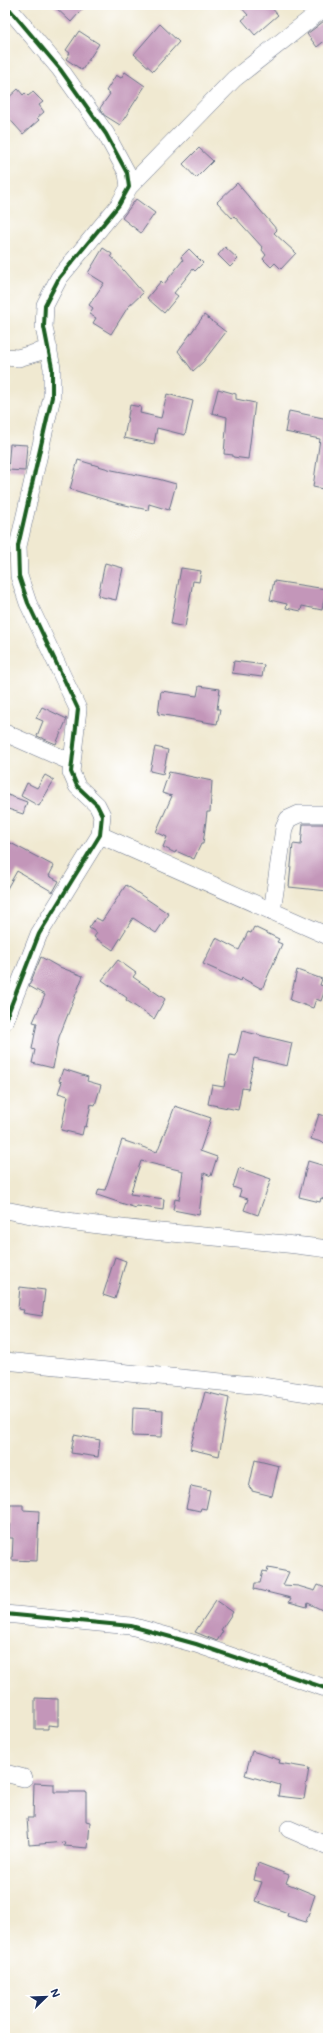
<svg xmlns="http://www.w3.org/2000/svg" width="333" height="2043" viewBox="0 0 333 2043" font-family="Mali,sans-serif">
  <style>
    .building { fill: #c396b9 }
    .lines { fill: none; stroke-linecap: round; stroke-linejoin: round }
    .street-casing { stroke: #667086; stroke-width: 18 }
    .street { stroke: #fff; stroke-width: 17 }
    .cycleway-casing { stroke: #fff; stroke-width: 6 }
    .cycleway { stroke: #1b5e20; stroke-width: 4 }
  </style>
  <rect width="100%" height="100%" fill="#fff"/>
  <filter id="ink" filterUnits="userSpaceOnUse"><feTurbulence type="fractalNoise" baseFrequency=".025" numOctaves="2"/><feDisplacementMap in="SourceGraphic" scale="8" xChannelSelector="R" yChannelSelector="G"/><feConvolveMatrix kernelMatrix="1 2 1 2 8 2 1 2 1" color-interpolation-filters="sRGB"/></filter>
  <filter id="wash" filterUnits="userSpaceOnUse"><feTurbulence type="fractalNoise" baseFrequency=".012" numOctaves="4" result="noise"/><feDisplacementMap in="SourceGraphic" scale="16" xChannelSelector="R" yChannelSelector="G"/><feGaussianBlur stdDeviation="0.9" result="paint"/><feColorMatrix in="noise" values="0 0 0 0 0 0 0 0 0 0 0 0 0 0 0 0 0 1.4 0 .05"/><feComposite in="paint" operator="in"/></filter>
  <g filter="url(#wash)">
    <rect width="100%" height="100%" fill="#f0e9d1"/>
    <g id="blocks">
      <!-- building -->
      <path class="building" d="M53,5H86L71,22Z
        M239,5H269L278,15L255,35L242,20L248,15Z
        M328,18V38L317,47L307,34Z
        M160,24L179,42L153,71L134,54Z
        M79,31L99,44L82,70L66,59L70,53L66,50Z
        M125,72L145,86L120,125L104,115L100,108L110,94L106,91L116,75L121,78Z
        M18,89L23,95L25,93L28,96L33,92L43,102L39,105L44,112L37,118L39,120L23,134L5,114V101Z
        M199,148L213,161L196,178L183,164Z
        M237,183L277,230L274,233L296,253L281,269L275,263L271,267L263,259L266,255L262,250L263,248L234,216L232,218L217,202Z
        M136,199L155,213L141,233L122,218Z
        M225,247L238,259L230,267L218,255Z
        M103,248L112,254L111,256L143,293L128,307L111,334L93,323L96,318L89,314L93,308L89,305L104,283L88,273Z
        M189,249L203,263L195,271L193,269L174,293L178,296L164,313L147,298L161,281L164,284L183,260L181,257Z
        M204,315L226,332L203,362L193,371L178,351Z
        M218,389L236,394V399L255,403L248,459L233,457V455L224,454L227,417L212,413Z
        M167,394L193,401L185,435L157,428L154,444L124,438L130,405L141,407L140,413L161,418Z
        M289,411L328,419V490L313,487L320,439L285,432Z
        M10,444L27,445L25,471L8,470Z
        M78,460L112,470L158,479L176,484L169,510L149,504L148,510L116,503L70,489Z
        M105,563L123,568L116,600L98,596Z
        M181,568L201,571L199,582L193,581L185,627L171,624Z
        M274,581L326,589L322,610L302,606L301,611L286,608L287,604L270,600Z
        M234,661L264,665L262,677L232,673Z
        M199,686L220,689L217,709H220L217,724L158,714L161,691L197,696Z
        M42,707L67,719L56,744L37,736L43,721L36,718Z
        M155,747L168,750L163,774L150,771Z
        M169,772L212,781L210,812H207L203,844H201L194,859L176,851L175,853L163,847L167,837L156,832L172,796L162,793Z
        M45,775L54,780L39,806L21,796L27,783L37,788Z
        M5,794L27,802L23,814L5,808Z
        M303,824H328V891L289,887L293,844L301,845Z
        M5,840L54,866L49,876L59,881L53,892L17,871L5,892Z
        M126,885L169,914L156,933L133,918L113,950L94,937L97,933L89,928L96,918L102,921Z
        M254,927L279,939L277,942L282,944L262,989L242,978L241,981L203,964L216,938L239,950L248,932L251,933Z
        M41,957L57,966L83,976L59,1037L53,1068L32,1063L35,1050L32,1049L37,1023L33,1022L45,995L29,986Z
        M118,960L136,973L133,977L165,999L154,1019L126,1000L127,998L102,980Z
        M297,970L322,979L320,985L326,987L321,1001L316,999L313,1008L290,1000Z
        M242,1031L292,1043L287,1066L254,1058L248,1089L242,1088L238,1110L208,1104L212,1085L224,1087L230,1055L236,1056Z
        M63,1069L88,1077L87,1081L101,1085L95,1105L91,1104L86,1127L84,1126L82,1135L61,1130L68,1096L58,1093L62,1082L59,1081Z
        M175,1106L211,1118L200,1151L217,1157L211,1176L204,1173L199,1215L173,1210L175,1199L179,1200L183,1171L141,1161L130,1194L164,1199L163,1210L137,1206L136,1208L97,1195L99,1189L105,1190L122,1140L157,1152Z
        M319,1114L328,1117V1144L311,1139Z
        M308,1161L328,1167V1201L321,1198L320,1202L299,1197Z
        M239,1168L271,1179L258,1215L244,1210L248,1199L239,1196L241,1190L233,1187Z
        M115,1257L126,1261L115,1299L103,1295Z
        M20,1287L45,1290L42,1316L23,1313L24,1310L18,1309Z
        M205,1392L229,1398L219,1456L190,1449Z
        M133,1408L163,1410L162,1437L132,1436Z
        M74,1435L100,1440L98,1457L71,1453Z
        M255,1460L279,1466L272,1496L252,1491V1489L249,1488Z
        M191,1486L210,1490L206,1509L201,1508L200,1511L186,1508Z
        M10,1505H23V1510L39,1511L37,1561L12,1560L13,1538H9Z
        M268,1568L289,1572L283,1585L298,1586L315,1591L318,1585L328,1589V1613L308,1603L307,1607L289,1602L291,1598L254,1589L255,1583H260L263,1571L267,1572Z
        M216,1600L233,1612L221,1630L223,1631L217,1641L195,1632Z
        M35,1698L58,1699V1726L48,1725V1729H35Z
        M252,1751L280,1760L279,1763L309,1768L304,1799L278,1796L280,1785L245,1775Z
        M34,1783L54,1784V1792H86V1821L90,1822L88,1848L64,1846L65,1842L29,1845L27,1818H33Z
        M258,1863L289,1875L286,1883L315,1895L306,1922L287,1916L288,1913L255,1901L262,1882L254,1880Z"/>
    </g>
  </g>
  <g filter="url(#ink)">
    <use href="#blocks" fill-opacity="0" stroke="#667086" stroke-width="1"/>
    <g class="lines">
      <!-- street casing -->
      <g class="street-casing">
        <path id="street" d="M129,187L234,79L328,5
          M5,357L18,358L49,349
          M5,733L71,762
          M100,835L328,936
          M272,912L284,828L288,819L299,814H328
          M5,1021L39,934L100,835L102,815L97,805L77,786L71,772L78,709L28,603L19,576L18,546L52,397V368L44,327L45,305L59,278L119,205L129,187L127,173L106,134L60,69L6,5
          M5,1210C111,1232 221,1235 328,1249
          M5,1361L262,1386L328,1396
          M5,1614L131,1626L196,1644L328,1689
          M5,1773L24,1778
          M289,1829L328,1846"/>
      </g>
      <!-- street -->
      <use href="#street" class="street"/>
      <!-- cycleway casing -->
      <g class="cycleway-casing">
        <path id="cycleway" d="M5,1021L39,934L100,835L102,815L97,805L77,786L71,772L78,709L28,603L19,576L18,546L52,397V368L44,327L45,305L59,278L119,205L129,187L127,173L106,134L60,69L6,5
          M5,1614L131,1626L196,1644L328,1689"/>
      </g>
      <!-- cycleway -->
      <use href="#cycleway" class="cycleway"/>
    </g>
  </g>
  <!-- margin -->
  <rect width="333" height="2043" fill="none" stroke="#fff" stroke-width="20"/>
  <!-- north arrow -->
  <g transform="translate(46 1997) rotate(67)" stroke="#ffffff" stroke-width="3" paint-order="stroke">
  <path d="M0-3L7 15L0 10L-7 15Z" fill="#1b2f5e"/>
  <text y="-6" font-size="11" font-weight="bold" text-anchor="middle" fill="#1b2f5e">N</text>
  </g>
</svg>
